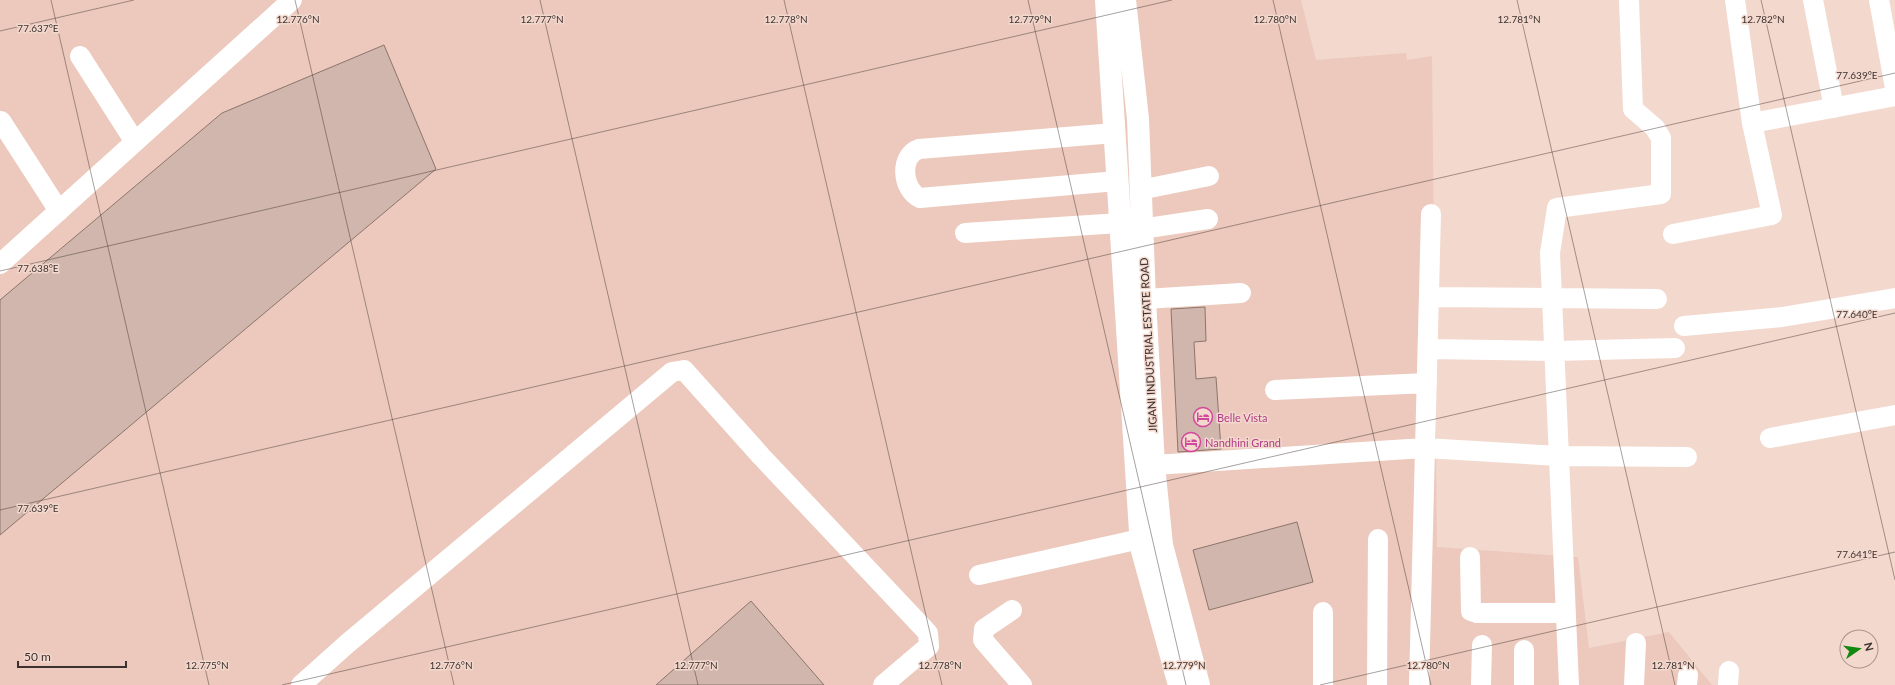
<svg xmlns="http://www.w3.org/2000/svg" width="1895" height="685" viewBox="0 0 1895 685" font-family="Lato,sans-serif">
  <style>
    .built { fill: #ecc9bc }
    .building { fill: #d0b6ac; stroke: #8d756c }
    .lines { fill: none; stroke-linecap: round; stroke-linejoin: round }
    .minor { stroke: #fff; stroke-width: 20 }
    .major { stroke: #fff; stroke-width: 22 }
    .ticks { fill: none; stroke: #3c312e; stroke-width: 1; stroke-opacity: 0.45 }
    .labels { text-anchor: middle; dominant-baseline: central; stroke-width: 3; stroke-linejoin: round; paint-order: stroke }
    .street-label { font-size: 11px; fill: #3c312e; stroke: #f3d8ce }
    .hotel-label { font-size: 11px; fill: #b23c85; stroke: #f3d8ce; text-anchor: start }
    .ticks-label { font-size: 10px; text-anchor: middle; fill: #3c312e; stroke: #f3d8ce; stroke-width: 3; stroke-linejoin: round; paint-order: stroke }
  </style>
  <rect width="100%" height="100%" fill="#f3d8ce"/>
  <!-- built -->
  <path class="built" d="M0,0H1301L1316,60L1406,53L1407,60L1432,56L1437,547L1578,557L1589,648L1669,632L1712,685H0Z"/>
  <!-- building -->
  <path class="building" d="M384,45L436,169L0,535V300L222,113Z
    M1205,307L1206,341L1194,342L1196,379L1216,377L1221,449L1178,452L1171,309Z
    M1297,522L1313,582L1209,610L1193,550Z
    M751,601L824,685H656Z"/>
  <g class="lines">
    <!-- minor -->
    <path class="minor" d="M1735,0L1752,123
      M1813,0L1834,108
      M1879,0L1895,88
      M80,56L135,142
      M0,122L1,121L59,211
      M1115,133L919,149C899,156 902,190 920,198L1117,181
      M1140,190L1209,176
      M1141,229L1208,219
      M965,233L1120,223
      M1673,234L1772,215L1752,123L1895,96
      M0,264L292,0
      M1429,297L1657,299
      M1145,299L1241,293
      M1684,326L1782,317L1895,298
      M1428,349L1555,351L1675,348
      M1275,390L1427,383
      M1770,438L1895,415
      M1154,465L1425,448L1559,456L1687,457
      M1470,557L1471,611L1477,613H1566
      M979,575L1140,539
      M1012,610L984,629L983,640L1022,685
      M1323,612V685
      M1524,650V685
      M301,685L348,643L672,372L684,370L761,456L928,633L929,646L883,685
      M1377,685L1378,539
      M1419,685L1431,214
      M1481,685L1482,645
      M1569,685L1550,253L1557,208L1661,194V138L1655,128L1633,109L1629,0
      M1634,685L1636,643
      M1687,685L1688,675
      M1728,685L1729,671"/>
    <!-- major -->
    <path class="major" d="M1106,0L1141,547L1179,685
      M1125,0L1138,119L1145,299L1154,465L1162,545L1199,685"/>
  </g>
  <!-- ticks -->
  <path class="ticks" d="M51,0L209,685M295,0L454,685M540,0L698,685M784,0L942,685M1028,0L1186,685M1273,0L1431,685M1517,0L1675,685M1761,0L1895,580M0,31L134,0M0,271L1172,0M0,510L1895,73M282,685L1895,313M1320,685L1895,552"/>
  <!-- icons -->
  <defs>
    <g id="hotel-ring" transform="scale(1)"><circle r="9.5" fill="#f3d8ce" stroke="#d1479c" stroke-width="1.5"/><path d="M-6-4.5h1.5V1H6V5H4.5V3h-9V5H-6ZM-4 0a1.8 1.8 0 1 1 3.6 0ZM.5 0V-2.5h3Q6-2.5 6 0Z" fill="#d1479c"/></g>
  </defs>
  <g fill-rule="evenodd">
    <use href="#hotel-ring" x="1203" y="417"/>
    <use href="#hotel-ring" x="1191" y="442"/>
  </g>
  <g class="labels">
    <!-- street labels -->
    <g class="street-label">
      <text transform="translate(1148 345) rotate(-93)">JIGANI INDUSTRIAL ESTATE ROAD</text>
    </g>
    <!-- hotel labels -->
    <g class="hotel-label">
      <text x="1217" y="417">Belle Vista</text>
      <text x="1205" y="442">Nandhini Grand</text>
    </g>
  </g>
  <g class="ticks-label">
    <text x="298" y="23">12.776°N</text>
    <text x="542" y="23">12.777°N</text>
    <text x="786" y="23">12.778°N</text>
    <text x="1030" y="23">12.779°N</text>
    <text x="1275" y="23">12.780°N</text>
    <text x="1519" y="23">12.781°N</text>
    <text x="1763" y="23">12.782°N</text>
    <text x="38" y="32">77.637°E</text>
    <text x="1857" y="79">77.639°E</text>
    <text x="38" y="272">77.638°E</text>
    <text x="1857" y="318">77.640°E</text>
    <text x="38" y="512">77.639°E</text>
    <text x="1857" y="558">77.641°E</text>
    <text x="207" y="669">12.775°N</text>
    <text x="451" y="669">12.776°N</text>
    <text x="696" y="669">12.777°N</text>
    <text x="940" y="669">12.778°N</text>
    <text x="1184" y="669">12.779°N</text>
    <text x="1428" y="669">12.780°N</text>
    <text x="1673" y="669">12.781°N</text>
  </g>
  <!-- north arrow -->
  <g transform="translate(1859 649) rotate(77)"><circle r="19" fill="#f3d8ce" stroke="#aa958e"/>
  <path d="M0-3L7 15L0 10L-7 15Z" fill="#0f890e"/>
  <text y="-6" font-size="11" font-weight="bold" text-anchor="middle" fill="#3c312e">N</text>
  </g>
  <!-- scale -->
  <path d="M18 661v6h108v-6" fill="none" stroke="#3c312e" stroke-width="2"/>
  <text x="24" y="661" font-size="12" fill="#3c312e" stroke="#f3d8ce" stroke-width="3" paint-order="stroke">50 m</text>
</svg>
